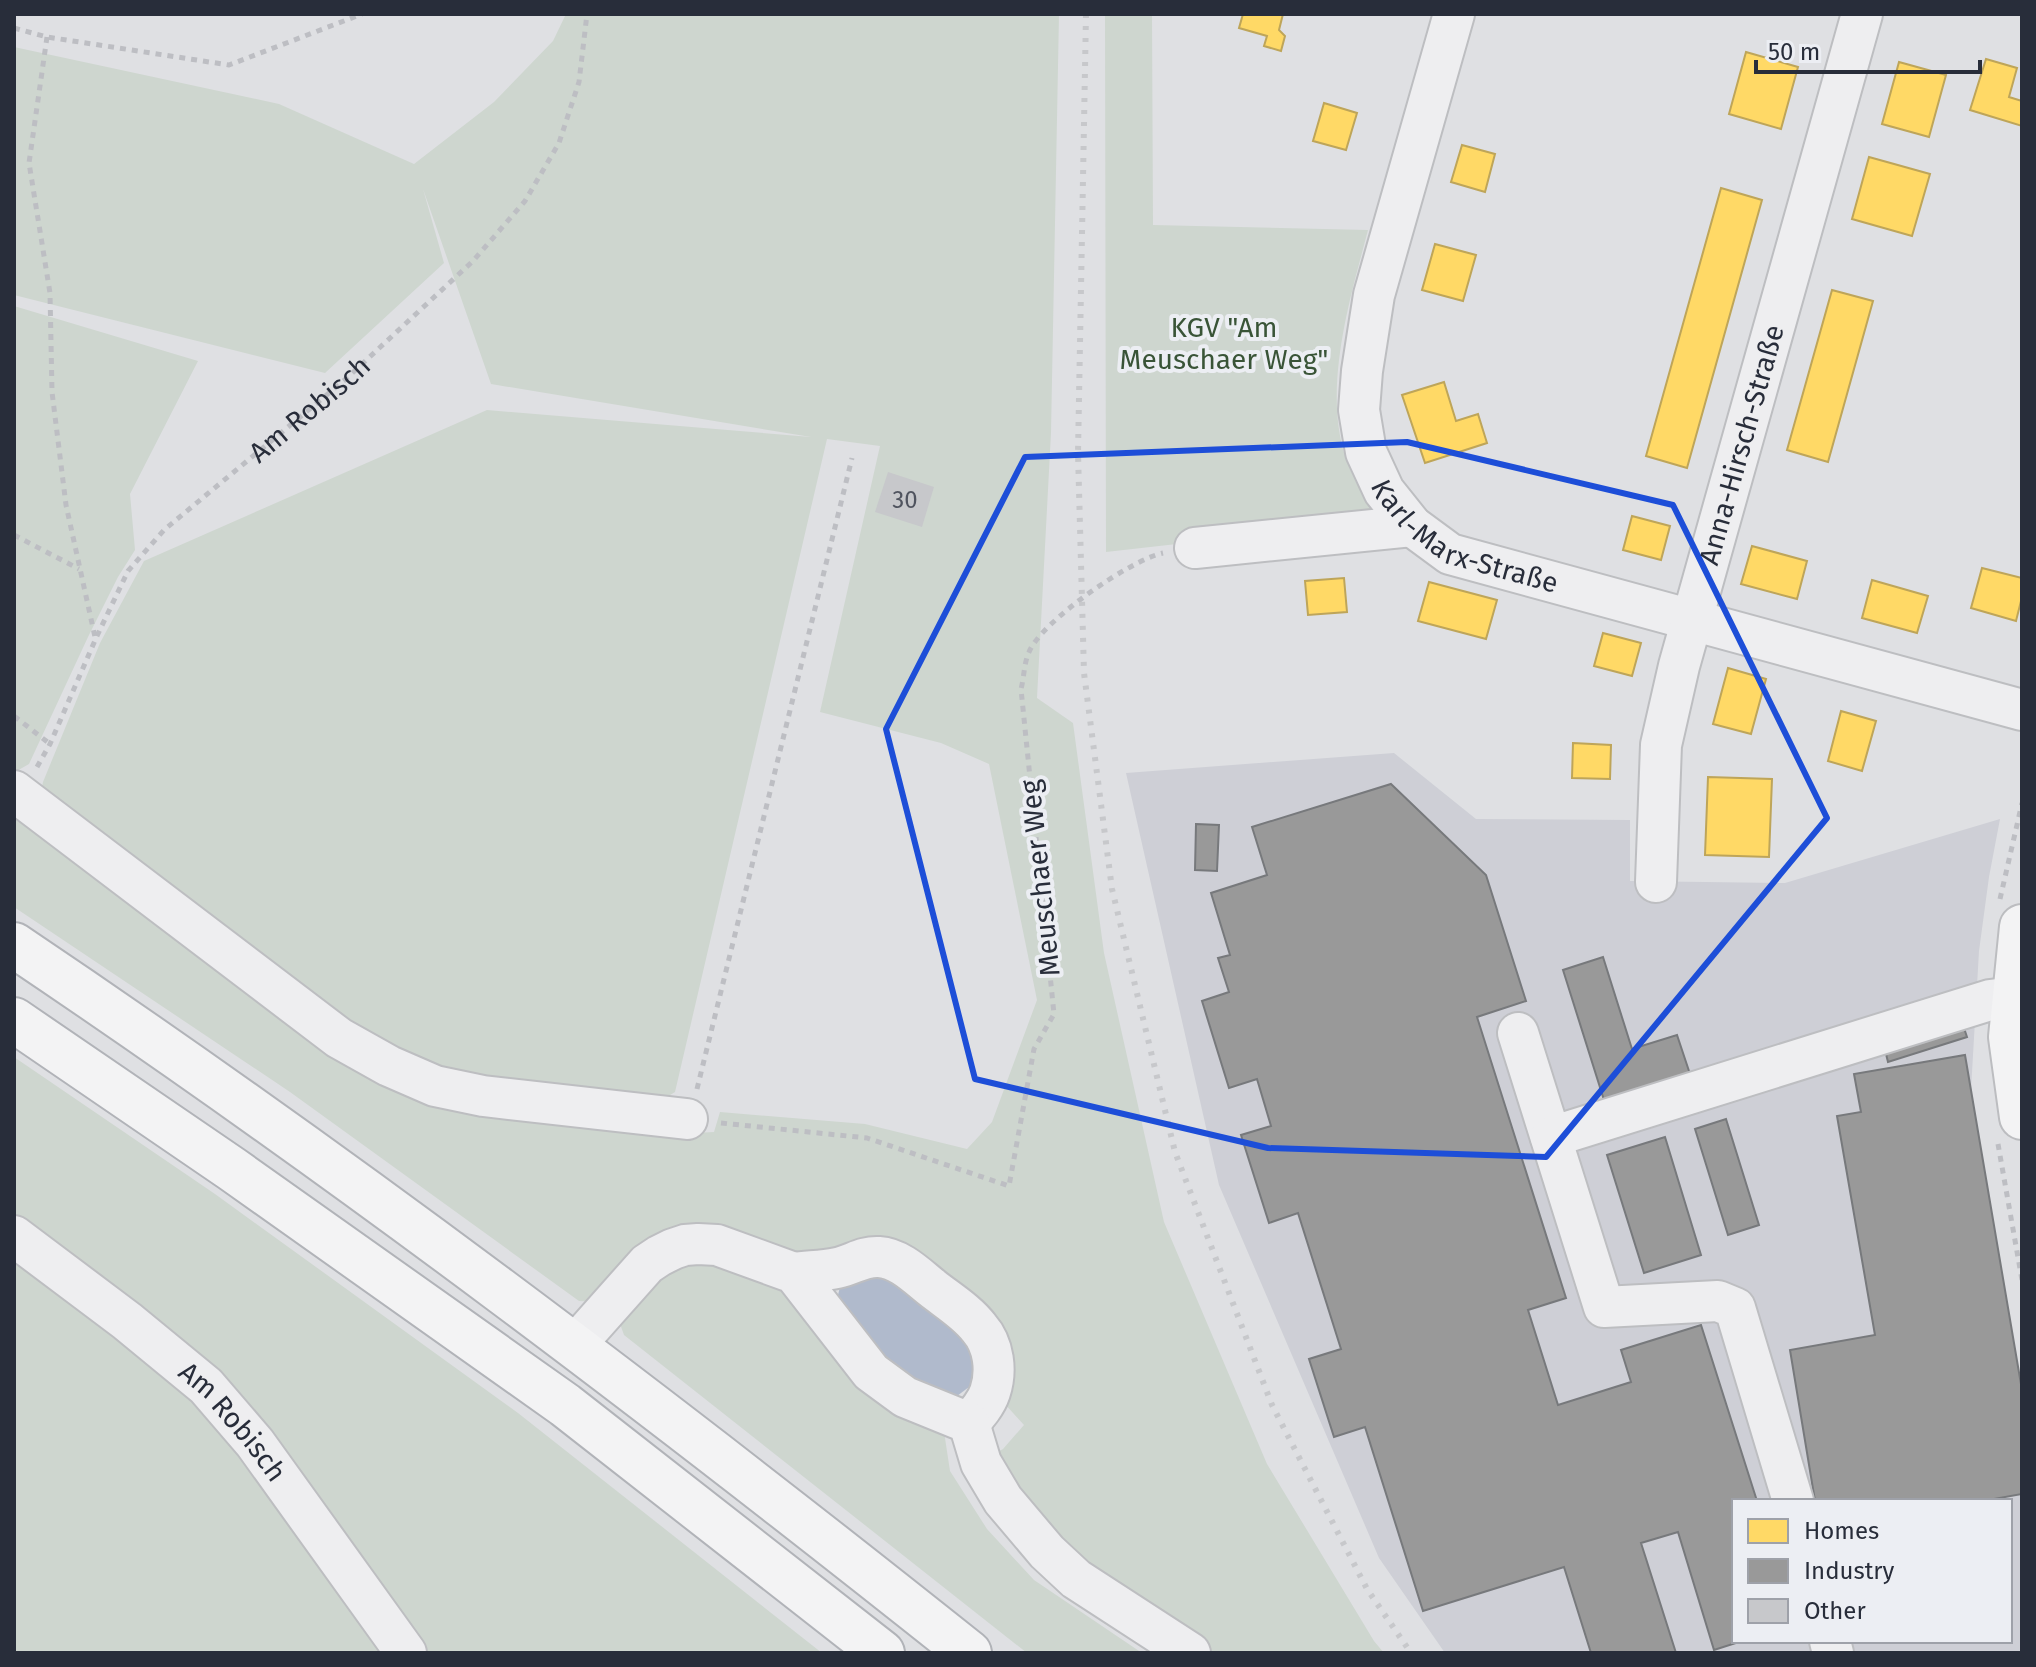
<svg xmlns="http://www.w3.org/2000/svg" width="2036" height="1667" viewBox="0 0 2036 1667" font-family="'Fira Sans',sans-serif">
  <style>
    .built { fill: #cecfd6; fill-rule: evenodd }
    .green { fill: #ced6cf }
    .water { fill: #b0bacc }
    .homes { fill: #ffd966; stroke: #bea559; stroke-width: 2 }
    .industry { fill: #999; stroke: #77797c; stroke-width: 2 }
    .building { fill: #c7c8cb }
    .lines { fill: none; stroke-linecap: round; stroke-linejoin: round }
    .minor-casing { stroke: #bdbec1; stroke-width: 44 }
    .major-casing { stroke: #bcbdc0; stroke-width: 48 }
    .highway-casing { stroke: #b1b3b8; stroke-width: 48 }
    .path { stroke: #bdbec3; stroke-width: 5; stroke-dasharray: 6 6; stroke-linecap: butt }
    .minor { stroke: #eeeef0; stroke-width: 40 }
    .major { stroke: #f3f3f4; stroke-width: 44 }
    .highway { stroke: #f3f3f4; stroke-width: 44 }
    .rail { stroke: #c7c8cb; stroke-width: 6; stroke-dasharray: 4 8; stroke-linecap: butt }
    .marked { fill: none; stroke: #1d4ed8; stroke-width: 6; stroke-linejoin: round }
    .labels { text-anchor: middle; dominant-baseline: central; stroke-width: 8; stroke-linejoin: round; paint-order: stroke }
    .number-label { font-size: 24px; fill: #50545f }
    .park-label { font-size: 28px; fill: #395437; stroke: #eceef3 }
    .street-label { font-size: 28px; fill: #282d3a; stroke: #eceef3 }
  </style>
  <rect width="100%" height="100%" fill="#dfe0e3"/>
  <!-- built -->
  <path class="built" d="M1394,753L1476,819L1630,820V881L1785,883L2000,819L1989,877L1979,951L1971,1090L2022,1390V1653H1445L1379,1558L1219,1185L1126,773ZM1734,1501H2010V1641H1734Z"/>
  <!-- green -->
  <path class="green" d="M566,14H1059L1051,433L1037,698L1073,723L1104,953L1164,1222L1267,1464L1374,1641L1384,1653H1212L1140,1612L1034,1524L1018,1507L992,1455L1003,1449L1024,1425L1004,1403L1001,1389L999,1347L986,1319L960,1295L897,1252L881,1248L859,1250L830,1259L805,1262L785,1260L717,1237L681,1236L658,1245L597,1302L579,1301L290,1092L14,907V802L36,816L337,1045L385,1072L441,1097L572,1118L696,1133L714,1132L720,1112L865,1124L967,1149L992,1122L1037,1000L989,764L941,743L820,712L880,446L827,439L675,1092L657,1103L536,1095L476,1088L432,1075L395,1060L342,1030L48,808L41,792L43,782L100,643L144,561L487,410L811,437L491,384L423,189L444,263L325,373L14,295V47L279,104L414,164L494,102L553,41Z
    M1105,14H1152L1153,225L1368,230C1350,299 1323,386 1345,456C1353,480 1366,501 1381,521L1106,552Z
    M14,306L198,361L130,494L135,550L118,577L88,637L29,764L15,772Z
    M14,1057L215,1194L518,1413L822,1653H420L258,1428L14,1226Z
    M14,1250L199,1394L392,1653H14Z
    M662,1264H752L943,1425L950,1471L987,1529L1034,1580L1142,1653H1027L624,1335L619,1321Z"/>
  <!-- water -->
  <path class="water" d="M879,1268L975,1339L973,1384L957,1396L942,1399L858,1338L836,1303L841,1283Z"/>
  <!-- homes -->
  <path class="homes" d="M1243,14H1283L1279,30L1285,36L1281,51L1264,46L1267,36L1239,28Z
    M1746,52L1798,67L1781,129L1729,114Z
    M1986,59L2017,68L2009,97L2022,101V126L1970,110Z
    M1899,62L1946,75L1929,137L1882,124Z
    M1324,103L1357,113L1346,150L1313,141Z
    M1462,145L1495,154L1485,192L1451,182Z
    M1869,157L1930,174L1912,236L1852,219Z
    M1721,188L1762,200L1687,468L1646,456Z
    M1435,244L1476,255L1463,301L1422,290Z
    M1832,290L1873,301L1828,462L1787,450Z
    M1444,382L1456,421L1478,414L1487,443L1425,463L1402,395Z
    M1632,516L1670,526L1661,560L1623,550Z
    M1752,546L1807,561L1797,599L1741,584Z
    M1982,568L2022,578V597L2016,621L1971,608Z
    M1344,578L1347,612L1308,615L1305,581Z
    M1872,580L1928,596L1917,633L1862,618Z
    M1429,582L1497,600L1486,639L1418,621Z
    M1603,633L1641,643L1632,676L1594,666Z
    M1728,668L1766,679L1751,734L1713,724Z
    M1841,711L1876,721L1862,771L1828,761Z
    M1573,743L1611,745L1610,779L1572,778Z
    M1708,777L1772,779L1769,857L1705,855Z"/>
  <!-- industry -->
  <path class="industry" d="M1391,784L1486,875L1526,1001L1477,1017L1566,1298L1528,1310L1558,1405L1631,1382L1621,1350L1701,1325L1757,1501H1734V1641H1742L1714,1650L1678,1532L1641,1543L1676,1653H1591L1564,1567L1423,1611L1365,1427L1334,1437L1309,1359L1341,1349L1298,1213L1269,1223L1241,1135L1271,1126L1257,1079L1229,1088L1202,1001L1229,992L1218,958L1230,955L1211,893L1267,875L1252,827Z
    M1196,824L1219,825L1217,871L1195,870Z
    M1603,957L1632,1049L1677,1035L1690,1074L1604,1100L1563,970Z
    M1962,1022L1967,1037L1888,1062L1884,1046Z
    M1965,1055L2022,1390V1494L1983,1501H1815L1790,1350L1875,1335L1837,1116L1861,1112L1854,1074Z
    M1726,1119L1759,1225L1728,1235L1695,1129Z
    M1665,1137L1701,1255L1644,1273L1607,1155Z"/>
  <!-- building -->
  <path class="building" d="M888,472L934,487L922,527L875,512Z"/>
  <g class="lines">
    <!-- minor casing -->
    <g class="minor-casing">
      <g id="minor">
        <path id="s2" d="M1454,14L1374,295L1362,371L1359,410L1366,452L1384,491L1412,526L1450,554L2022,710"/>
        <path d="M1195,548L1412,526"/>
        <path d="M14,791L339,1038L389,1066L435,1086L483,1096L687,1119"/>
        <path id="s3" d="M1656,882L1661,745L1679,666L1862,14"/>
        <path d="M1518,1033L1604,1307L1718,1301L1735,1308L1793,1501"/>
        <path d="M1551,1137L1990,1000L2014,997"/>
        <path id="s4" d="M14,1236L127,1321L206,1386L255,1443L406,1653"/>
        <path d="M794,1273C808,1271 823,1271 837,1268C852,1265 863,1256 879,1257C899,1258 917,1276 932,1288C947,1300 967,1312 979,1328C994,1345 997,1371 990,1392C986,1404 977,1414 969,1423"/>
        <path d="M575,1345L647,1264L659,1256L673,1249L685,1245L698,1244L717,1245L794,1273L871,1372L905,1397L969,1423L981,1463L1003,1500L1047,1552L1076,1579L1190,1653"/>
        <path d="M1830,1641L1833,1653"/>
      </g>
    </g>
    <!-- major casing -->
    <g class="major-casing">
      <path id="major" d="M2022,927L2011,1037L2022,1117"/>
    </g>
    <!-- highway casing -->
    <g class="highway-casing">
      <path id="highway" d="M14,945C343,1166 659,1406 969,1653
        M14,1020L232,1169L565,1405L882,1653"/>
    </g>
    <!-- path -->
    <g class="path">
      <path d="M14,28L47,37L229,65L362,14"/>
      <path d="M47,37L29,163L50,293L52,392L66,505L95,637"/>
      <path d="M14,535L79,569"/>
      <path d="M14,716L50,744"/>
      <path id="s1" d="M37,767L50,744L96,638L128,571L164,530L347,378L473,261L525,201L559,143L579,82L587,14"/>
      <path d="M2000,899L2022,803"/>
      <path d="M697,1089L852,458"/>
      <path d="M721,1123L867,1138L1009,1186L1034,1049L1054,1014L1021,689C1024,678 1024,663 1029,652C1042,621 1130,560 1163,553"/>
      <path d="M1998,1144L2022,1280"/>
    </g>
    <!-- minor -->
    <use href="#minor" class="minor"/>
    <!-- major -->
    <use href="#major" class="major"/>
    <!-- highway -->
    <use href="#highway" class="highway"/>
    <!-- rail -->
    <path class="rail" d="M1086,14L1078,453L1084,673L1112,889L1175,1152L1272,1405L1367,1589L1411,1653"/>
  </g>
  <!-- marked area -->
  <path class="marked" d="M1407,442L1673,505L1827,818L1546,1157L1268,1148L975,1079L886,729L1025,457Z"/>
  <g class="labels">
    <!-- number labels -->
    <g class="number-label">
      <text x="905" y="500">30</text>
    </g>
    <!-- park labels -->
    <g class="park-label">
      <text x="1224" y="327">KGV "Am<tspan x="1224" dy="32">Meuschaer Weg"</tspan></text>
    </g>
    <!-- street labels -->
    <g class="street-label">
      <text stroke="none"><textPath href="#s1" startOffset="460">Am Robisch</textPath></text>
      <text stroke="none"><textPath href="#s3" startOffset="448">Anna-Hirsch-Straße</textPath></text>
      <text stroke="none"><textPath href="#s2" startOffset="590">Karl-Marx-Straße</textPath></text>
      <text transform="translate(1040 878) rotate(-96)">Meuschaer Weg</text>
      <text stroke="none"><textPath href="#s4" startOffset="288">Am Robisch</textPath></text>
    </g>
  </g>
  <!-- border -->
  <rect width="2036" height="1667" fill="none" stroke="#282d3a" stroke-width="32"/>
  <!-- legend -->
  <rect x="1732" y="1499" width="280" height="144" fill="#eceef3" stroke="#9ea1a9" stroke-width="2"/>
  <rect x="1748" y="1519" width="40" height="24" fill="#ffd966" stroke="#9ea1a9" stroke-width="2"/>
  <text x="1804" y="1539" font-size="24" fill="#282d3a">Homes</text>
  <rect x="1748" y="1559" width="40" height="24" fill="#999999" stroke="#9ea1a9" stroke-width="2"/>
  <text x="1804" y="1579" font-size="24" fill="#282d3a">Industry</text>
  <rect x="1748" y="1599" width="40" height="24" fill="#c7c8cb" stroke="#9ea1a9" stroke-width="2"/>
  <text x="1804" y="1619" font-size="24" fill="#282d3a">Other</text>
  <!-- scale -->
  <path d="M1756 60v12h224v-12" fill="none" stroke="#282d3a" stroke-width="4"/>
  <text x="1768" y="60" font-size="24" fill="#282d3a" stroke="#eceef3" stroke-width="6" paint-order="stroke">50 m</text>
</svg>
